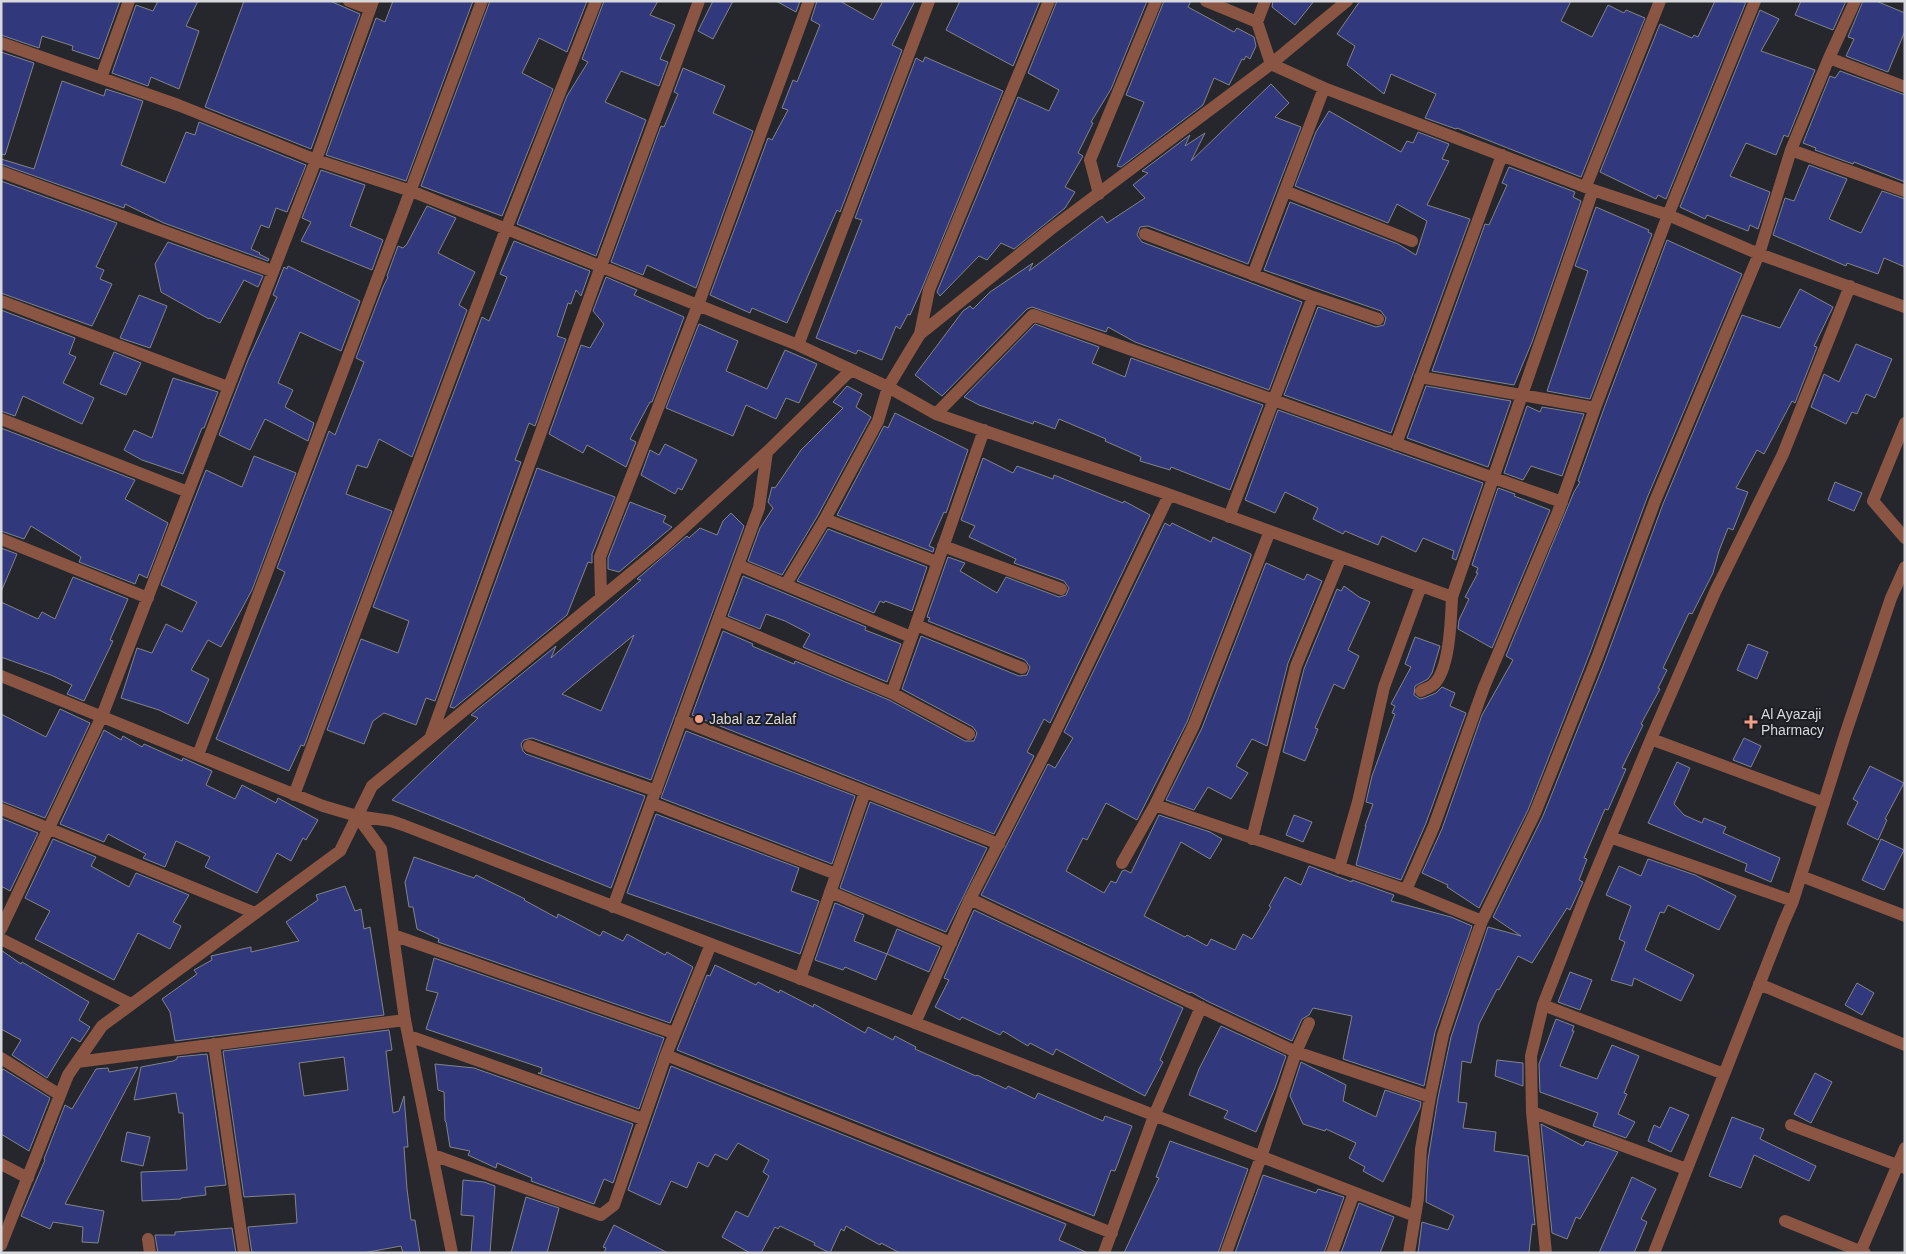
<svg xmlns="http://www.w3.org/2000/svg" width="1906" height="1254" viewBox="0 0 1906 1254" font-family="Arial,sans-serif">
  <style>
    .building { fill: #31387b; stroke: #82848b; fill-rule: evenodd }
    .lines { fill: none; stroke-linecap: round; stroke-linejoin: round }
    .minor { stroke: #8b5544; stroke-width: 12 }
    .poi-dot { fill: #f39f85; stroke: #1c1e23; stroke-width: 2 }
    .labels { text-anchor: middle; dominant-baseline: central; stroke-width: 4; stroke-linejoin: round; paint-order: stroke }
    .poi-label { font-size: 14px; fill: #d8d9dc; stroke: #1c1e23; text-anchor: start }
  </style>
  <rect width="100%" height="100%" fill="#26272d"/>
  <!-- building -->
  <path class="building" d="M1,1H120L99,59L72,50L73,46L42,36L39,48L1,35Z
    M158,1H198L186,26L199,31L179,89L151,77L148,86L112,73L136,5L153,11Z
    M244,1H330L360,14L311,149L205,107Z
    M393,1H473L406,181L326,155L376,18L385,22Z
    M490,1H587L567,52L539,38L522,73L553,89L502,216L421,186Z
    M604,1H658L650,15L675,25L660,59L668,62L659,86L621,71L605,102L646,120L596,256L517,224L567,96L588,62L582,59Z
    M713,1H733L713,39L698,31Z
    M776,1H800L796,12Z
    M817,1H840L873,20L883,1H915L892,45L902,50L840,212L837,210L787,323L752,308L750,313L710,295L768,138L772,140L788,110L782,108L793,80L797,82L820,25L811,20Z
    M960,1H1040L1013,66L946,30Z
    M1057,1H1147L1111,89L1091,122L1093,123L1078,153L1083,156L1065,187L1075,192L1065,208L1014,249L1001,243L987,260L979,256L940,296L937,292L1018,97L1049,111L1059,90L1028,73Z
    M1164,1H1191L1188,7L1234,32L1237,28L1254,37L1256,46L1250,59L1246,56L1244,60L1242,59L1229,85L1214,78L1203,105L1121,167L1117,166L1144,102L1126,95Z
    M1273,1H1314L1295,25L1272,7Z
    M1360,1H1571L1561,21L1592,37L1608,5L1624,13L1626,10L1645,18L1581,177L1457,128L1456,129L1425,118L1436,94L1391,74L1384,94L1347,65L1355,46L1337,34Z
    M1715,1L1746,2L1666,199L1658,195L1656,199L1600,172L1660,24L1692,38L1694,35L1698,37Z
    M1801,1H1846L1833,30L1795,15Z
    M1863,1H1876L1905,13V31L1888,72L1846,56L1854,39L1848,37Z
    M1760,10L1779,19L1761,51L1815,70L1788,137L1784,135L1776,155L1746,143L1730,176L1770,192L1758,229L1750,225L1748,231L1707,215L1705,219L1680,207Z
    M1,52L34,63L5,155L1,154Z
    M925,57L1003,91L920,293L910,315L908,314L900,329L896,326L882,360L858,350L856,354L816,338L862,220L855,218L916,58L923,62Z
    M683,68L725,86L713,113L753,131L696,288L647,265L643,275L611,262L661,126L664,127L678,94L674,92Z
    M1840,71L1905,95V182L1854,162L1853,164L1815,150L1816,148L1803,143L1830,76L1835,78Z
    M62,81L104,96L106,89L143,101L121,165L165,183L186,132L195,135L199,122L306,165L287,212L276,208L269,228L261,225L251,249L260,253L259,254L269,259L268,261L164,223L125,204L124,208L1,164V159L34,169Z
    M1271,84L1289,103L1275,117L1301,127L1248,264L1148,226L1140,227L1137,235L1142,242L1302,302L1269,390L1135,342L1108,327L1106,332L1032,307L1027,309L942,396L915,375L963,311L970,306L973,309L990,292L1033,263L1029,271L1102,216L1107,223L1145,198L1133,185L1148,173L1142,171L1190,135L1185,146L1205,133L1191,161Z
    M1329,111L1401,152L1407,141L1413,143L1418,132L1449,144L1442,159L1449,161L1427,205L1470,219L1391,433L1284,395L1318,307L1376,327L1384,325L1386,318L1381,311L1264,270L1290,202L1398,244L1416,255L1427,221L1397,204L1388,223L1295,186L1316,132Z
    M1809,165L1847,179L1829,219L1861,233L1882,191L1905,199V267L1884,258L1878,274L1847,263L1846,266L1773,235L1785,198L1794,201Z
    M1509,167L1575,192L1573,197L1581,201L1532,342L1514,385L1432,371L1485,224L1489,225L1507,185L1502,183Z
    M321,170L365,185L350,226L383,240L372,270L301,241L311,222L302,218Z
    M1,181L117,223L96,267L104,270L100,279L112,284L92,326L1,293Z
    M427,206L456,218L438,253L475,272L459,305L467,310L412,457L379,439L367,468L357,465L346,494L392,511L304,746L301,745L289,771L216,739L285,572L277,568L329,431L335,435L364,362L356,358L383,287L388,277L387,276L398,246L403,248L407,244Z
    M1596,207L1649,230L1648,232L1652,234L1590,399L1547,391L1588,271L1575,266Z
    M1667,240L1742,274L1647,498L1589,655L1528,810L1479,908L1447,887L1448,885L1422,873L1442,829L1482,715L1513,660L1506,656L1574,492L1580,482L1578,481L1603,411Z
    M514,241L590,271L581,296L576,290L571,304L568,303L557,336L566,339L535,426L529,423L515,460L521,462L435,701L426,698L416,725L384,713L373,721L364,744L327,730L361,639L398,653L409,621L373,607L482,317L489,321L507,277L500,274Z
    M168,242L263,276L258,287L244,280L220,323L210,318L209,319L161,292L155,264Z
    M288,266L360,301L341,351L300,332L278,383L293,390L285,407L314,423L308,441L265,419L250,450L219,435L248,360L277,297L273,295L284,267L287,269Z
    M606,277L637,290L634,295L684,317L652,402H650L630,439L636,442L626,467L587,445L583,453L549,434L581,345L590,348L604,324L593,311Z
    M1800,289L1833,307L1814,346L1817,347L1795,403L1792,401L1764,454L1757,450L1736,488L1748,492L1733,530L1728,528L1719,551L1713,573L1692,614L1689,613L1663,668L1667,670L1658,688L1660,689L1641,724L1643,725L1622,768L1626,769L1608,810L1605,809L1584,858L1587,859L1579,880L1583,882L1570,910L1567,908L1532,963L1518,956L1499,990L1497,989L1479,1024L1471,1063L1462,1061L1458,1102L1467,1103L1463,1128L1496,1132L1494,1151L1528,1156L1535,1225L1532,1224L1529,1253H1418L1422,1222L1448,1230L1454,1216L1426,1202L1428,1160L1438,1098L1451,1037L1488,927L1521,936L1493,917L1543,816L1605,661L1663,504L1742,315L1780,328Z
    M139,295L167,306L150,348L120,338Z
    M1,310L75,338L69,354L76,357L63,383L94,398L82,424L23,396L15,416L1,411Z
    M699,324L738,341L726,371L767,389L785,350L817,364L799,403L786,398L776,419L746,405L733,436L666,408Z
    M1035,324L1099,347L1092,363L1125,377L1131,358L1263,405L1230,490L1171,467L1170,470L1140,461L1141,457L1105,441L1106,439L1059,419L1055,429L1034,421L1033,424L979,405L964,397Z
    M1856,344L1892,359L1875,398L1866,394L1857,414L1852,412L1846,424L1811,407L1824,374L1839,382Z
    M114,352L141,363L126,395L100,384Z
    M173,378L218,392L204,428H202L183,474L142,460L124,450L134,430L152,438Z
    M847,386L862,394L856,407L871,417L818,515L782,575L748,561L760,528L773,508L768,502L772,487L775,488L801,450L843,408L833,402Z
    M1426,386L1511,401L1488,467L1407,438Z
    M1527,406L1540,412L1542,407L1584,414L1562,476L1531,466L1523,480L1504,473Z
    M1278,410L1483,483L1456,560L1452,558L1454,551L1423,538L1416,552L1382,536L1378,545L1345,531L1343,534L1313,519L1318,508L1285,492L1275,513L1245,500Z
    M895,413L968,450L946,513L944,512L929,546L934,548L933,552L837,515L884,426L888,428Z
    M1,428L135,480L125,499L168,523L147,578L139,574L135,584L79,562L81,557L31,526L24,539L1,531Z
    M665,444L697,460L682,490L678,488L675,494L641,475L650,450L659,455Z
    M254,456L296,473L252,590L221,647L208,640L191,670L209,679L188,724L159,710L121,698L137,648L152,653L166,624L182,632L197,602L161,585L206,470L242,487Z
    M983,458L1013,473L1017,466L1053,479L1054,475L1123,503L1124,501L1150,515L1050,723L1044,719L1027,752L1034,756L994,834L692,715L723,631L753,644L752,646L794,664L795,661L889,700L965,741H974L977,733L973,727L902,689L921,636L1019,676L1027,675L1030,667L1025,660L928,621L930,618L927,617L948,557L965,563L960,571L997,593L1006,577L1059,597L1066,595L1069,588L1064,581L1014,563L1016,559L969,537L975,526L961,520Z
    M537,468L615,497L592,554V563L588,562L567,615L454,708L450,707Z
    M1835,482L1862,493L1854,511L1828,500Z
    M1498,488L1515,494L1514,496L1550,510L1492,648L1458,629L1459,620L1469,599L1465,597L1478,573H1476L1478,568L1472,565Z
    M630,502L666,516L663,522L672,527L619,572L608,569V558Z
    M731,513L744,526L651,780L532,738L524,740L521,744L523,751L526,754L645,796L611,888L392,800L478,718L471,715L556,646L551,658L641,580L637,579L687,536L689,538L700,528L717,535L723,521ZM634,635L601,711L562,694Z
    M1165,523L1170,526L1172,523L1211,542L1213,537L1251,554V556L1187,722L1137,820L1106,803L1087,840L1083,838L1066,871L1104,893L1111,881L1116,883L1122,871L1125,870L1131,873L1159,815L1210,832L1222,839L1210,859L1181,842L1144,916L1185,937L1187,935L1207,946L1211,939L1235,950L1243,934L1252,939L1271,907L1269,906L1285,877L1301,885L1309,866L1352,882V880L1394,895L1391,901L1451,917L1472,926L1435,1032L1424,1086L1343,1059L1352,1016L1313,1008L1309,1015L1302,1019L1292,1041L1207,1001L1191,992L1190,993L981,895L1048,764L1055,768L1073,738L1064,732Z
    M828,529L927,567L912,611L885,601L884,603L880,601L874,613L797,581Z
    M1,548L17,554L1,592Z
    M1266,563L1304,580L1307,574L1322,581L1288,663L1267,746L1252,739L1236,766L1248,773L1231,799L1208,787L1194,810L1166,800L1202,728Z
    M743,576L866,627L865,630L901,644L887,682L803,647L810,634L785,621L766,614L760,629L728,616Z
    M73,577L128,599L110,640L113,641L84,701L67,694L72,685L51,675L1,657V602L38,619L42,612L55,619Z
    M1344,586L1359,597L1370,602L1348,650L1359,656L1344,689L1334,684L1315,728L1318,729L1305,761L1283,752L1304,669L1337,589L1341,591Z
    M1415,637L1440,646L1432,673L1428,679L1415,686L1414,695L1420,699L1424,698L1436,693L1442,687L1455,693L1450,706L1466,713L1426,823L1401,880L1356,865L1366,826H1365L1373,804L1366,802L1372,776L1395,714L1392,713L1395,706L1391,704L1411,667L1405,664Z
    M1748,644L1768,652L1757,679L1737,670Z
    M60,709L90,723L45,818L1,801V714L46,737Z
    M104,730L121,740L123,736L142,747L144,744L182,761L183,758L212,771L206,785L235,799L242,785L276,803L278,798L318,820L306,840L303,838L291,861L277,853L257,893L205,867L210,857L176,841L165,867L143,858L146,854L108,834L104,842L60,824Z
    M686,731L855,796L832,864L661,798Z
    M1744,738L1761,746L1751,767L1733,760Z
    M1677,762L1690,768L1674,804L1684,815L1702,823L1704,818L1726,827L1723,833L1780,858L1771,882L1745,871L1747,864L1648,823Z
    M1870,766L1904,783L1885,819L1887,820L1878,840L1847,824L1858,802L1853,799Z
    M870,802L987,848L946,932L840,888Z
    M656,814L799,868L791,891L819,901L800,954L627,893Z
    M1294,815L1312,822L1303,842L1286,835Z
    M1,818L38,833L10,891L1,886Z
    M53,839L96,857L91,866L129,887L136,873L189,895L173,922L181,926L170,949L138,933L114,980L35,939L50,911L25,898Z
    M1881,839L1904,850L1884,890L1862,880Z
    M414,857L474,878L476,875L525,899L524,900L557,918L558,914L600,936L603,931L623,941L627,934L665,955L667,952L693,967L670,1023L438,942L439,939L417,929L413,907H409L405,882Z
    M1648,859L1695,875L1736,896L1719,930L1668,905L1664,913L1660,912L1645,950L1694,975L1681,1001L1634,978L1632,986L1611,980L1625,942L1619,939L1631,906L1606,895L1619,866L1641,876Z
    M345,886L355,911L361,909L364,929L370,927L384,1015L175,1041L170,1012L162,999L197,974L194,970L212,960L211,956L251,947V952L299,941L286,922L318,900L316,895Z
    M835,903L864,915L854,941L887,954L876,980L845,967L843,970L815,960Z
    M974,910L1183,1008L1160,1060L1163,1062L1145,1096L1056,1049L1053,1055L1030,1043L1028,1046L1003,1031L1000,1035L962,1017L960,1020L935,1007L949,980L944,978Z
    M897,929L940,947L929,972L887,954Z
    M1,950L21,964L22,962L89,1002L79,1020L90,1027L80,1042L72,1037L47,1078L12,1055L21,1040L1,1029Z
    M434,958L664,1038L639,1109L538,1073H541L542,1068L426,1029L438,993L426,990Z
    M715,965L756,985L758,982L779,993L780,990L813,1007L814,1004L865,1033L868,1027L893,1040L895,1036L916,1047L915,1049L976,1076L977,1075L1006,1089L1008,1086L1035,1099L1038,1093L1103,1121L1105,1116L1132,1126L1115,1171L1111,1170L1094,1216L677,1050L707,975L710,976Z
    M1570,972L1592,980L1580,1010L1558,1002Z
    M1857,983L1874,993L1862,1015L1845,1005Z
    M1556,1019L1574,1026L1572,1031H1574L1560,1066L1597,1079L1612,1045L1639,1056L1624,1093L1627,1094L1618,1114L1635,1122L1626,1138L1593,1126L1598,1113L1540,1092L1539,1064Z
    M1221,1026L1286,1056L1275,1088L1256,1132L1224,1118L1228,1111L1189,1095L1199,1069Z
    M389,1030L392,1050L386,1051L393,1113L399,1111L404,1096L408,1147H404L407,1189L411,1220H415L420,1253H403L401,1246L363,1253H252L248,1227L297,1223L295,1194L244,1197L223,1051ZM344,1057L348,1090L304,1096L299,1063Z
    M207,1054L226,1185L205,1187L206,1195L181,1198V1199L142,1201L141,1172L187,1170L183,1113H179L176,1093L134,1100L141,1067L173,1061L177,1059V1057Z
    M1497,1060L1523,1063V1086L1495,1076Z
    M1301,1062L1346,1085L1343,1101L1376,1117L1385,1090L1421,1102L1420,1108L1383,1182L1363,1171L1365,1167L1349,1158L1356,1143L1326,1129L1325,1131L1303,1124L1290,1096Z
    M435,1064L474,1068L633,1124L613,1183L604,1179L594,1204L531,1181L532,1178L497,1163L496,1168L468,1155L470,1151L450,1147L446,1122L445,1121L444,1092L438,1090Z
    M671,1066L1066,1224L1059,1240L1088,1253H900L881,1243L880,1245L846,1226L844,1231L841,1229L830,1253L814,1245L815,1243L780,1226L778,1229L775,1227L761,1253H750L722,1237L736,1211L748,1217L769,1176L763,1172L769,1160L738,1143L727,1160L715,1154L708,1167L698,1162L687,1188L671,1181L660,1205L628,1190Z
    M138,1067L65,1204L104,1211L98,1243L82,1242L83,1227L53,1222L50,1229L21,1216L45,1160L44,1159L65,1105L72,1109L96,1069L108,1068L109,1072Z
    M3,1069L50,1098L29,1151L1,1134V1072Z
    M1815,1073L1832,1082L1811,1123L1794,1114Z
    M1670,1107L1689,1115L1671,1152L1648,1141L1654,1125L1660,1128Z
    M1732,1117L1764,1129L1760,1139L1816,1166L1809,1181L1754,1155L1741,1188L1709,1176Z
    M1541,1124L1583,1146L1586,1141L1618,1152L1580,1219L1576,1217L1567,1239L1552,1233Z
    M127,1132L150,1137L143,1166L121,1161Z
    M1170,1141L1248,1169L1218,1253H1124L1159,1178L1156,1177Z
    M1263,1175L1316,1193L1318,1189L1344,1197L1324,1253H1235Z
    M1632,1177L1656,1189L1641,1219L1647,1222L1634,1253H1599Z
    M463,1180L484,1182L495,1186L490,1253H471L474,1216L461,1215Z
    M526,1197L559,1208L547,1253H511Z
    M1359,1203L1394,1217L1380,1253H1341Z
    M614,1225L668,1253H604L606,1248L603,1247Z
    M232,1228L236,1253H158L155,1235H175V1232Z"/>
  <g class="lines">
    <!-- minor -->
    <path class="minor" d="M349,1L370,9
      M1206,1L1257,22L1271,64L1324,88L1593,190L1668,215L1759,254L1905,307
      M1257,22L1265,1
      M1,43L178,105L316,160L411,191L798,345L888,387L936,414L1162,492L1452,597
      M1829,58L1905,87
      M101,78L129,1
      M1791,150L1905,191
      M1,172L272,271
      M1586,186L1660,1
      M1285,191L1412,241
      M1099,194L1090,160L1156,1
      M1145,234L1313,297L1378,319
      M1253,275L1324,88
      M1,301L228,387
      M920,334L929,290L1049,1
      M798,345L929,1
      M1420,377L1595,408
      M936,414L1033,315L1562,502
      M1,419L188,492
      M1905,423L1873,501L1905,538
      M1396,444L1502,155
      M1229,517L1313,297
      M825,519L937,562
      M1,539L148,598
      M943,546L1061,589
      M738,565L911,637
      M786,584L825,519L878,421L888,387L920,334L1051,229L1271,64L1347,1
      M601,598L600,557L698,305L809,1
      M718,620L892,693L969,734
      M916,625L1022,668
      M1,676L323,806L357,816L381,849L405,1020L452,1253
      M1421,691C1425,689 1431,687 1434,684C1450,669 1451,618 1452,597L1593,190
      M892,693L984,430
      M681,720L999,844
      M431,736L601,266L699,1
      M1651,739L1824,803
      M529,746L656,791
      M198,755L482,1
      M294,795L506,229L596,1
      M651,803L836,874
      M1155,805L1406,890L1482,921
      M1,809L255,913
      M357,816L391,821L403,825L1415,1216
      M1610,837L1793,901
      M1252,839L1296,666L1341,557
      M1122,863L1155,805L1194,725L1270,531
      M1339,868L1358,802L1384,687L1421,586
      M1801,876L1905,916
      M1406,890L1434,826L1484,687L1558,512L1595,408L1668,215L1755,1
      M830,892L951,943
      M970,899L1296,1052L1430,1097
      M613,907L759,508L767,452
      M1,929L102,716L316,160L373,1
      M393,935L674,1033
      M1,939L131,1004
      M800,979L865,792
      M1759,984L1905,1045
      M1543,1005L1724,1074
      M915,1023L970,899L1047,749L1169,495
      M409,1036L643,1119
      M214,1044L244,1253
      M666,1055L1112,1233
      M1,1058L60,1095
      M77,1062L405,1020
      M1532,1112L1686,1169
      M1791,1125L1905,1168
      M433,1155L601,1215L614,1205L666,1055L711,944
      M1,1164L28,1178
      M1785,1221L1865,1253
      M148,1239L150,1253
      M1,1245L68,1075L102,1026L340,851L372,786L663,547L767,452L851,370
      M1104,1253L1154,1116L1201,1007
      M1226,1253L1261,1157L1296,1052L1309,1023
      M1332,1253L1354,1193
      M1409,1253L1418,1198L1421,1149L1430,1097L1443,1035L1464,971L1482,921L1535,813L1597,658L1655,501L1759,254L1791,150L1829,58L1855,1
      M1546,1253L1532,1112L1531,1056L1543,1005L1584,900L1651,739L1715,592L1783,454L1850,286
      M1654,1253L1783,924L1793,901L1845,735L1891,598L1905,567
      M1860,1253L1905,1148"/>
  </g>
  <!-- markers -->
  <g class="poi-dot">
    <circle cx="699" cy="719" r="5"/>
    <path d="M1748.5 714.5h5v5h5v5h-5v5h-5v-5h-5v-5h5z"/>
  </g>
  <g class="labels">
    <!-- poi labels -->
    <g class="poi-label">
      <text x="1761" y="714">Al Ayazaji<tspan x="1761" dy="16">Pharmacy</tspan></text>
      <text x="709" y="719">Jabal az Zalaf</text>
    </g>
  </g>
  <!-- border -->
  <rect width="1906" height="1254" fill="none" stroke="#d8d9dc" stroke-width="5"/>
</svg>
